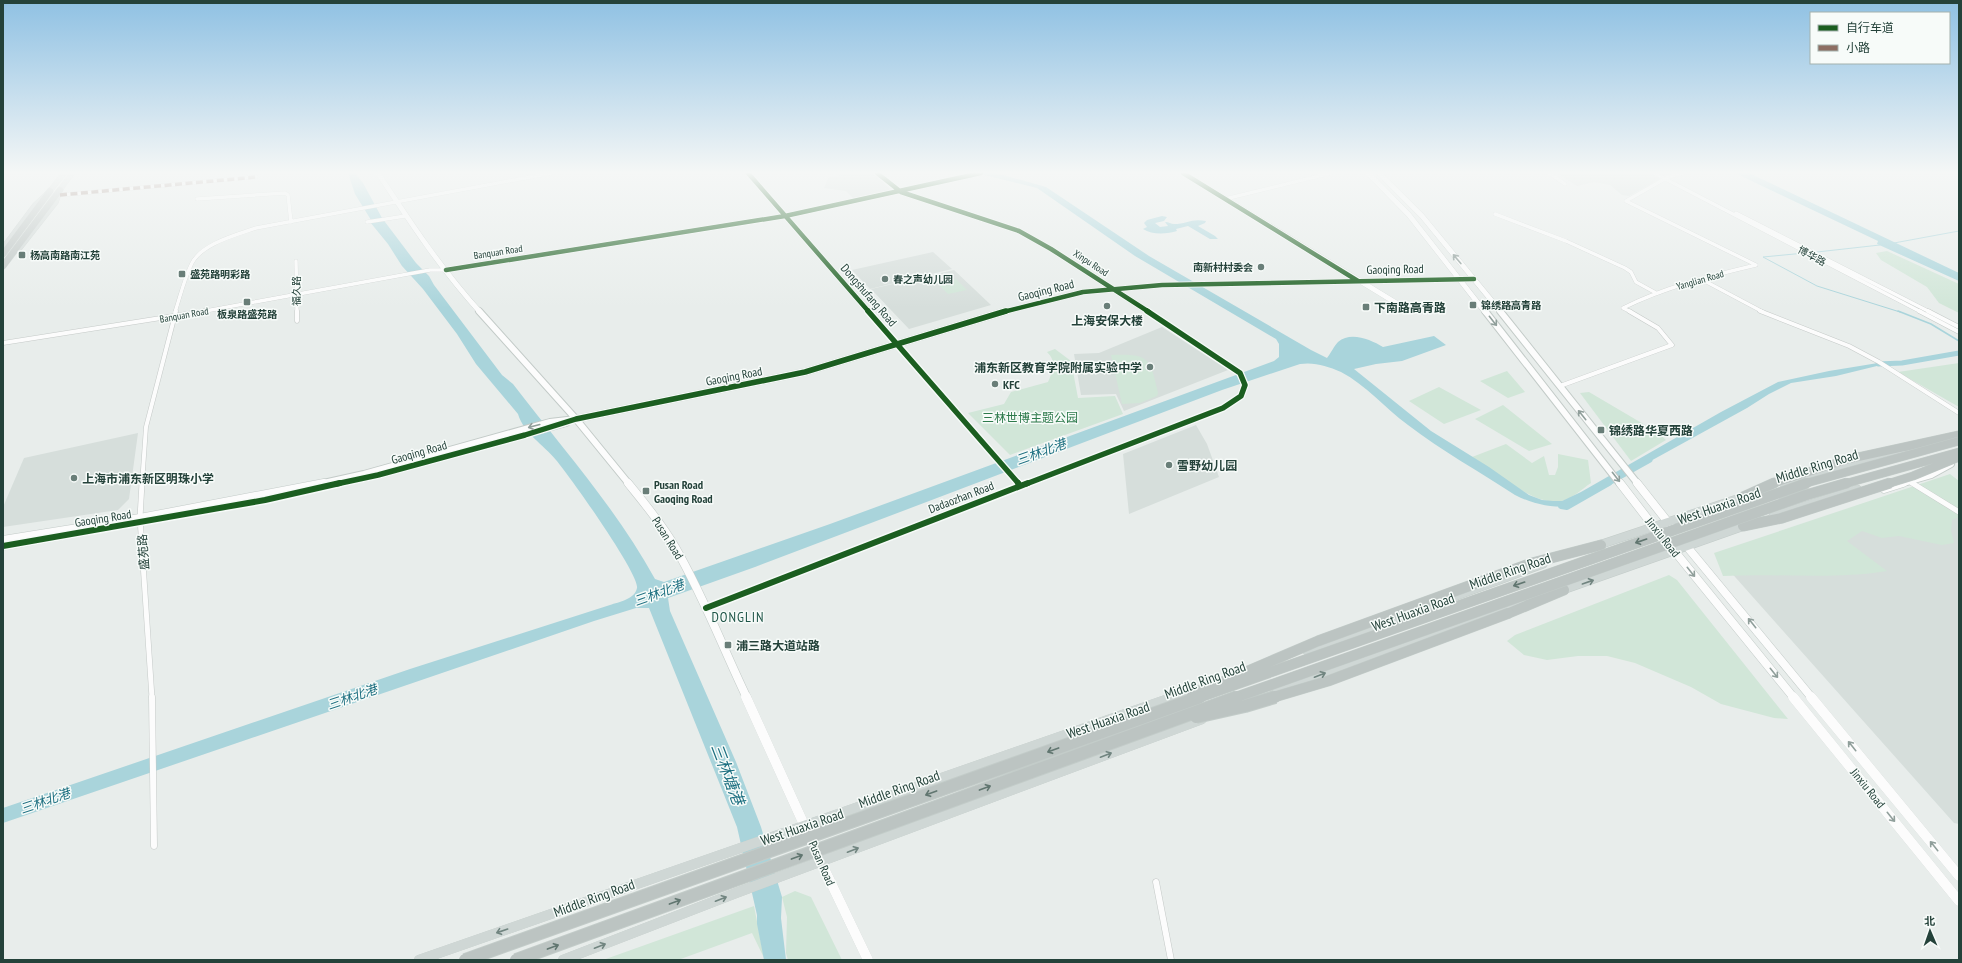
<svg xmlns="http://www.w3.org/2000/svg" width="1962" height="963" viewBox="0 0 1962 963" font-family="'PT Sans Narrow','Noto Sans SC',sans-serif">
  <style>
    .built { fill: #d6dedb }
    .green { fill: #d1e6d8 }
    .water { fill: #a9d4db }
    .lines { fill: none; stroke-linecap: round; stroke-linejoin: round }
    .stream-far1 { stroke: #a9d4db; stroke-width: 1 }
    .stream { stroke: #a9d4db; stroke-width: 1.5 }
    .canal-far1 { stroke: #a9d4db; stroke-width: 5 }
    .canal { stroke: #a9d4db; stroke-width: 6 }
    .street-far3-casing { stroke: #c5cac8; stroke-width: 4 }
    .street-far2-casing { stroke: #c5cac8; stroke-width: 5 }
    .street-far1-casing { stroke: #c5cac8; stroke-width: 6 }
    .street-casing { stroke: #c5cac8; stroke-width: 7 }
    .secondary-far3-casing { stroke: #c3cbc8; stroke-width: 5.5 }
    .secondary-far2-casing { stroke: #c3cbc8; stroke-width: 8 }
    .secondary-far1-casing { stroke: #c3cbc8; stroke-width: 9 }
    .secondary-casing { stroke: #c3cbc8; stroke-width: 10 }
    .primary-far3-casing { stroke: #c3ccc9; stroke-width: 5.5 }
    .primary-far2-casing { stroke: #c3ccc9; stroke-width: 8 }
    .primary-far1-casing { stroke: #c3ccc9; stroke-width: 9 }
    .primary-casing { stroke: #c3ccc9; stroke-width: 10 }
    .highway-far2-casing { stroke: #c3ccc9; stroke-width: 7 }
    .highway-far1-casing { stroke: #c3ccc9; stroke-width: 9 }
    .highway-casing { stroke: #c3ccc9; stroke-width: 11 }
    .street-far3 { stroke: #fcfcfc; stroke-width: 3.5 }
    .street-far2 { stroke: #fcfcfc; stroke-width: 4 }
    .street-far1 { stroke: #fcfcfc; stroke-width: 5 }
    .street { stroke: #fcfcfc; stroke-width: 6 }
    .secondary-far3 { stroke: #fcfcfc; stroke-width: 5 }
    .secondary-far2 { stroke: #fcfcfc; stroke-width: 6 }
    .secondary-far1 { stroke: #fcfcfc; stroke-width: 8 }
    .secondary { stroke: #fcfcfc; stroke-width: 10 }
    .primary-far3 { stroke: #cfd7d5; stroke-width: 5 }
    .primary-far2 { stroke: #cfd7d5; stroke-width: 6 }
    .primary-far1 { stroke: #cfd7d5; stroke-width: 8 }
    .primary { stroke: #cfd7d5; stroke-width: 10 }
    .highway-far2 { stroke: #bcc4c2; stroke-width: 6 }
    .highway-far1 { stroke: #bcc4c2; stroke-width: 8 }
    .highway { stroke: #bcc4c2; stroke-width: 10 }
    .highway-bridge-far2-casing { stroke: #c3ccc9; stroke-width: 9; stroke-linecap: butt }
    .highway-bridge-far1-casing { stroke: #c3ccc9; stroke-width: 11; stroke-linecap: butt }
    .highway-bridge-casing { stroke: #c3ccc9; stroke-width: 14; stroke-linecap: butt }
    .highway-bridge-far2 { stroke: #bcc4c2; stroke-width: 8 }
    .highway-bridge-far1 { stroke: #bcc4c2; stroke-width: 10 }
    .highway-bridge { stroke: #bcc4c2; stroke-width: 12 }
    .quiet { stroke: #8d6e63; stroke-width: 3.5; stroke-dasharray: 7 3.5; stroke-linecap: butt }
    .cycleway-far2-casing { stroke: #f7fbf9; stroke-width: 6 }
    .cycleway-far1-casing { stroke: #f7fbf9; stroke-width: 8 }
    .cycleway-casing { stroke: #f7fbf9; stroke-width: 9 }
    .cycleway-far2 { stroke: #1b5e20; stroke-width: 4.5 }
    .cycleway-far1 { stroke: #1b5e20; stroke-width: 5.5 }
    .cycleway { stroke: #1b5e20; stroke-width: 6 }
    .oneway { stroke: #909f9b }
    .oneway2 { stroke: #617670 }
    .oneway3 { stroke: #718580 }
    .poi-dot { fill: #697e78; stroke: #f7fbf9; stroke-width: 1.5 }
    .labels { text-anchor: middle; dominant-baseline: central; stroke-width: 3; stroke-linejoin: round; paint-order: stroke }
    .far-street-label { font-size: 10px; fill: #24423a; stroke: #f7fbf9 }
    .far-poi-label { font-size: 10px; font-weight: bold; fill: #24423a; stroke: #f7fbf9; text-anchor: start }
    .street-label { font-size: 12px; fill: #24423a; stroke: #f7fbf9 }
    .poi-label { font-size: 12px; font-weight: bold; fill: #24423a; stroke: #f7fbf9; text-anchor: start }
    .park-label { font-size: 12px; fill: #2d7a4b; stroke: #f7fbf9 }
    .water-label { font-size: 13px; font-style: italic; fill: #1c6f80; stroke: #f7fbf9 }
    .near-street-label { font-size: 14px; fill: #24423a; stroke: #f7fbf9 }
    .quarter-label { font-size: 14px; letter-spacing: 1px; fill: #1f5548; stroke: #f7fbf9 }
    .near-water-label { font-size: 16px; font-style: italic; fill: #1c6f80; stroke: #f7fbf9 }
  </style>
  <rect width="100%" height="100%" fill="#e8edeb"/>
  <!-- built -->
  <path class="built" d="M850,173H873L890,189L886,192L854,199L846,191L824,188L828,178Z
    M1557,173H1651L1660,179L1629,196L1622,195L1610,185L1594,182L1577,186Z
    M933,252L952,269L870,289L852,270Z
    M954,270L991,305L909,329L871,289Z
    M1162,327L1228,370L1124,411L1116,394L1081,395L1074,354L1099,353Z
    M1196,425L1207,444L1219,477L1129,514L1123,454Z
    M138,433L129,499L118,510L3,527V507L24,458Z
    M1959,481V824L1954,823L1720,560L1742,546Z"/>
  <!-- green -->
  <path class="green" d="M1887,251L1959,284V313L1939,303L1927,287L1881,260L1876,253Z
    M956,279L967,290L948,294L937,283Z
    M1055,349L1071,361L1078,398L1115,396L1123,414L1010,455L968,413L1004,404L1011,392L1048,382C1053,370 1057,362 1047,352Z
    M1111,355C1149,354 1150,357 1158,393L1157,396L1140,403L1122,404Z
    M1959,363V407L1898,372Z
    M1507,371L1525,392L1508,398L1480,381Z
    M1439,387L1481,410L1444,424L1409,401Z
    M1589,392L1657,432L1666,440L1631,461L1580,393Z
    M1503,405L1552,444L1529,451L1475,419Z
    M1506,444L1532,463L1544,456L1549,475H1555L1558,467V454L1588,460L1591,483C1582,489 1573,498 1562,501C1533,507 1496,471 1472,457Z
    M1950,474L1959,481V517L1952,520L1951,531L1954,543L1942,545L1899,536L1882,538L1862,531L1847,541L1887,571C1833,580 1778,573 1723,576L1714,553Z
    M1669,575L1677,580L1788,719L1774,718L1721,704L1691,687L1635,663L1607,656H1578L1547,660L1524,655L1507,641L1515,635Z
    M795,891L811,897L842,960H788L786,953L787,917L782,897Z
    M754,906L764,958L752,933L678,960H603Z"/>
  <!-- water -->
  <path class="water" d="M348,173H355L363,183L382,218L416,263L429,276L434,285L502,375L513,384C562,448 616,508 655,579L664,582L830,524L1274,361L1279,357V344L1276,339L1135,256L1037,188L976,173H996L1046,187L1149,256L1311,350L1327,358C1331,353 1334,346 1338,342C1351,331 1371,340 1383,347L1434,336L1446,345L1402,361L1376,364L1354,369L1431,431L1489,467L1529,495L1542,500L1553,501H1562L1581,492L1721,412L1778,382L1829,371L1878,363L1881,365L1836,376L1791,383L1769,394L1747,408L1567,507C1548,507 1533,504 1515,495C1480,472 1442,451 1408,425C1385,408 1366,385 1341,372C1327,366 1315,362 1300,364L1222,390L755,567L668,598L670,611L736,762L761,827L782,897L781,918L786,960H764L757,924V915L737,827L649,608H636L594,621L3,823V808L410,669L610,605C619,602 635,599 637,588C640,575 569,475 556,460C543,444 524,434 518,414L476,364L457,334L423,289L402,266L388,244L370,222L371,220L355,194Z
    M1735,173H1749L1959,273V281L1877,244L1878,241Z
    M1162,216L1167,217L1164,221L1155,223L1160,227L1168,226L1165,222C1169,222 1171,224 1174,224C1186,224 1192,218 1206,221L1205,223L1198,226L1215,236L1218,239H1210L1188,226L1176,229L1177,231C1167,234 1152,235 1143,229L1147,227L1144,223L1147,220Z"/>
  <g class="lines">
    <!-- stream-far1 -->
    <path class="stream-far1" d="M1894,243L1959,231
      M1817,252L1880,245
      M1805,253L1763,257L1817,286L1900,312"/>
    <!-- stream -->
    <path class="stream" d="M1898,311L1931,324L1959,341"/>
    <!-- canal-far1 -->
    <path class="canal-far1" d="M1878,364L1902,363L1959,353
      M1607,484L1650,460"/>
    <!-- canal -->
    <path class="canal" d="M1561,506L1567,507L1609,483"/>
    <!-- street-far3 casing -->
    <g class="street-far3-casing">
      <path id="street-far3" d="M748,173L869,312
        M877,173L901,192L1019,231L1051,249L1149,312
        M1549,173L1565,184
        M1654,173L1921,312
        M60,195L256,177
        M197,199L285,193L288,195L291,222
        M1225,199L1331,173
        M1626,201L1668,177L1683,173
        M1626,201L1756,265C1710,276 1665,287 1623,308L1631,312
        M1736,213L1930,312
        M1495,214L1566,241L1625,268L1631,272L1636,282L1656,293
        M367,222L405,216
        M296,261L297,312
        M1701,279L1763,312
        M175,312C180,297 184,280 191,265C200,244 236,235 256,228L552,173
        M200,312L430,270H446"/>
    </g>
    <!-- street-far2 casing -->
    <g class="street-far2-casing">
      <path id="street-far2" d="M297,311V321
        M868,311L1019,484
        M1760,311L1849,346L1879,362L1959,413
        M1919,311L1959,332
        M1928,311L1959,327
        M3,343L205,311
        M1560,386L1672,345L1658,328L1629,311
        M1910,482L1914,484
        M142,484L146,427L176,311
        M1026,484L1223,408L1241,396L1245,385L1240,373L1147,311"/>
    </g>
    <!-- street-far1 casing -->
    <g class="street-far1-casing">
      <path id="street-far1" d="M142,483L140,518L152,698
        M1018,483L1020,486
        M1912,483L1959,512
        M706,608L1028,483"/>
    </g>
    <!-- street casing -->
    <g class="street-casing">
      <path id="street" d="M152,697L154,846
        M1156,882L1171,960"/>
    </g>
    <!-- secondary-far3 casing -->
    <g class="secondary-far3-casing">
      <path id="secondary-far3" d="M378,173C410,222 441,269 480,312
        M1183,173L1406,309
        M1368,173L1409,215L1485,312
        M1379,173L1422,216L1501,312
        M446,270L785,216L981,173
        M1003,312L1083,292L1162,285L1474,279"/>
    </g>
    <!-- secondary-far2 casing -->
    <g class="secondary-far2-casing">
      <path id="secondary-far2" d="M479,311L576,419L629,484
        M1485,311L1620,484
        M1500,311L1638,484
        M364,478L566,423
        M319,484L364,474L550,422L576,419L805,372L1006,311
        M1900,484L1931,475L1951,464"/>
    </g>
    <!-- secondary-far1 casing -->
    <g class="secondary-far1-casing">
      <path id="secondary-far1" d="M628,483C645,504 662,524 675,547C703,595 723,648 747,698
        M1620,483L1657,531
        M1637,483L1671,526
        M1884,489L1903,483
        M3,540L140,518L324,483
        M1684,543L1812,698
        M3,546L87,531
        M1672,548L1794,698"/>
    </g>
    <!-- secondary casing -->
    <g class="secondary-casing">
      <path id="secondary" d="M746,697L821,862L868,960
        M1793,697L1959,901
        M1811,697L1959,876"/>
    </g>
    <!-- primary-far3 casing -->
    <g class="primary-far3-casing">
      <path id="primary-far3" d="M19,249L56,202L60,190L72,173
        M3,251L7,247L6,244L35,205L50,191L64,173"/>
    </g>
    <!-- primary-far2 casing -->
    <g class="primary-far2-casing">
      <path id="primary-far2" d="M1784,484L1902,451"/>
    </g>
    <!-- primary-far1 casing -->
    <g class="primary-far1-casing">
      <path id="primary-far1" d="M1784,484L1786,483
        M1773,516L1857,489
        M1596,546L1746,496
        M1560,591L1747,525
        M1307,651L1543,564
        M1274,693L1522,603
        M1171,698L1197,689"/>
    </g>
    <!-- primary casing -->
    <g class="primary-casing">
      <path id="primary" d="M419,960L1174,697
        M563,960L736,893L1202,719"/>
    </g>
    <!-- highway-far2 casing -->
    <g class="highway-far2-casing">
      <path id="highway-far2" d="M3,254L50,191
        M3,266L60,190"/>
    </g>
    <!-- highway-far1 casing -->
    <g class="highway-far1-casing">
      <path id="highway-far1" d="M1771,484L1849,459L1959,435"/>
    </g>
    <!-- highway casing -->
    <g class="highway-casing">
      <path id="highway" d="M1743,497L1774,483
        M1743,526L1782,518
        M1532,563L1601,545
        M1509,613L1564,590"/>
    </g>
    <!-- street-far3 -->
    <use href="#street-far3" class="street-far3"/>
    <!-- street-far2 -->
    <use href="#street-far2" class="street-far2"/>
    <!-- street-far1 -->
    <use href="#street-far1" class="street-far1"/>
    <!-- street -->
    <use href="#street" class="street"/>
    <!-- secondary-far3 -->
    <use href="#secondary-far3" class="secondary-far3"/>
    <!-- secondary-far2 -->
    <use href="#secondary-far2" class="secondary-far2"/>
    <!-- secondary-far1 -->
    <use href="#secondary-far1" class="secondary-far1"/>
    <!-- secondary -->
    <use href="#secondary" class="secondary"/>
    <!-- primary-far3 -->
    <use href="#primary-far3" class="primary-far3"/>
    <!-- primary-far2 -->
    <use href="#primary-far2" class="primary-far2"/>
    <!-- primary-far1 -->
    <use href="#primary-far1" class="primary-far1"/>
    <!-- primary -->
    <use href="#primary" class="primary"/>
    <!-- highway-far2 -->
    <use href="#highway-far2" class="highway-far2"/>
    <!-- highway-far1 -->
    <use href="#highway-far1" class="highway-far1"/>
    <!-- highway -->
    <use href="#highway" class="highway"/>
    <!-- highway-bridge-far2 casing -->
    <g class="highway-bridge-far2-casing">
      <path id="highway-bridge-far2" d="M1803,484L1959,441
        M1844,484L1959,452
        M1887,484L1913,476L1959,457"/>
    </g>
    <!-- highway-bridge-far1 casing -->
    <g class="highway-bridge-far1-casing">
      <path id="highway-bridge-far1" d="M1782,518L1890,483
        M1192,695L1318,641L1532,563
        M1197,698L1807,483
        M1234,698L1806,495L1847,483
        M1271,698L1328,681L1509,613"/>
    </g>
    <!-- highway-bridge casing -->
    <g class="highway-bridge-casing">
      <path id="highway-bridge" d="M1196,717L1245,706L1275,697
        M465,960L1200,697
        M516,960L1237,697"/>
    </g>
    <!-- highway-bridge-far2 -->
    <use href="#highway-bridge-far2" class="highway-bridge-far2"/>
    <!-- highway-bridge-far1 -->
    <use href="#highway-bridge-far1" class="highway-bridge-far1"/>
    <!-- highway-bridge -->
    <use href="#highway-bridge" class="highway-bridge"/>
    <!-- quiet -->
    <path class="quiet" d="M60,195L256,177"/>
    <!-- cycleway-far2 casing -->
    <g class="cycleway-far2-casing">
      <path id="cycleway-far2" d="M748,173L869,312
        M877,173L901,192L1019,231L1051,249L1149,312
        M1183,173L1358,281
        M446,270L785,216L981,173
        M1003,312L1083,292L1162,285L1474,279"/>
    </g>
    <!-- cycleway-far1 casing -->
    <g class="cycleway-far1-casing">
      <path id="cycleway-far1" d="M868,311L1019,484
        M336,484L378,475L525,435L576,419L805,372L1006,311
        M1026,484L1223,408L1241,396L1245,385L1240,373L1147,311"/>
    </g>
    <!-- cycleway casing -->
    <g class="cycleway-casing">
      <path id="cycleway" d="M1018,483L1020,486
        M3,546L265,500L340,483
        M706,608L1028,483"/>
    </g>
    <!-- cycleway-far2 -->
    <use href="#cycleway-far2" class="cycleway-far2"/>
    <!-- cycleway-far1 -->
    <use href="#cycleway-far1" class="cycleway-far1"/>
    <!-- cycleway -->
    <use href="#cycleway" class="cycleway"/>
  </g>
  <!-- one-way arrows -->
  <defs><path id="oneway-shaft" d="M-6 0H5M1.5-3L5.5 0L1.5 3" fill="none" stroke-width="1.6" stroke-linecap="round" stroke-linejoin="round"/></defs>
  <g class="oneway">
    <use href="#oneway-shaft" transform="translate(1457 259) rotate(-130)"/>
    <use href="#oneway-shaft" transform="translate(1493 321) rotate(52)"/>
    <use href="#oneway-shaft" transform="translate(1582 415) rotate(-129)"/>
    <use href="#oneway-shaft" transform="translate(534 426) rotate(165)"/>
    <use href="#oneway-shaft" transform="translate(1616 477) rotate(52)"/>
    <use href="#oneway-shaft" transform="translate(1691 572) rotate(51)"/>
    <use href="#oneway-shaft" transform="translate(1752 623) rotate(-129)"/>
    <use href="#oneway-shaft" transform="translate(1774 673) rotate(51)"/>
    <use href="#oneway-shaft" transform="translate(1852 746) rotate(-129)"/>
    <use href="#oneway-shaft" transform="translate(1891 817) rotate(51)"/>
    <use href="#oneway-shaft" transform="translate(1934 846) rotate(-129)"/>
  </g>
  <g class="oneway2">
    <use href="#oneway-shaft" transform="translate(1641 541) rotate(161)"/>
    <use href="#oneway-shaft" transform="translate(1519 584) rotate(161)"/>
    <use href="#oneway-shaft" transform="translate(1053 750) rotate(160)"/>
    <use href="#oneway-shaft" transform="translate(985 788) rotate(-20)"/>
    <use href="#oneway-shaft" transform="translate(931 793) rotate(160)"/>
    <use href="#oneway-shaft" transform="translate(797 857) rotate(-20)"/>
    <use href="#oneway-shaft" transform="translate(675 902) rotate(-20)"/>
    <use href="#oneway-shaft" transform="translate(553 947) rotate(-20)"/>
  </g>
  <g class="oneway3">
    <use href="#oneway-shaft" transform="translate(1588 582) rotate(-19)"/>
    <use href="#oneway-shaft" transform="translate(1320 675) rotate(-21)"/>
    <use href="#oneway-shaft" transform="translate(1106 755) rotate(-21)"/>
    <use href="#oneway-shaft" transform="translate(853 850) rotate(-21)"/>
    <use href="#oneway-shaft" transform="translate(721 899) rotate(-21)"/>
    <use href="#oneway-shaft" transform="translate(502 931) rotate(161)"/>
    <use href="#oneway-shaft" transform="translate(600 946) rotate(-21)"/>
  </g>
  <!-- sky -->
  <linearGradient id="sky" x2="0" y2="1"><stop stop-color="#8fc1e3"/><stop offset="0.56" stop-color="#f5f7f6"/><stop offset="1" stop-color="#f5f7f6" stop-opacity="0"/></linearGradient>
  <rect width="1962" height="308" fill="url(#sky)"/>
  <!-- markers -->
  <g class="poi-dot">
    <rect x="18" y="251" width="8" height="8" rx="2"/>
    <circle cx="1261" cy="267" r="4"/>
    <rect x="178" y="270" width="8" height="8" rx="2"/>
    <circle cx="885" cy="279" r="4"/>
    <rect x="243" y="298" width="8" height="8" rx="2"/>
    <rect x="1469" y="301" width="8" height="8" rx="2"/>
    <circle cx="1107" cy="306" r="4"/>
    <rect x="1362" y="303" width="8" height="8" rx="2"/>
    <circle cx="1150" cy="367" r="4"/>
    <circle cx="995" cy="384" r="4"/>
    <rect x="1597" y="426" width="8" height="8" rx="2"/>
    <circle cx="1169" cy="465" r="4"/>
    <circle cx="74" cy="478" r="4"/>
    <rect x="642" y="487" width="8" height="8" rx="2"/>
    <rect x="724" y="641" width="8" height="8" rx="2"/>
  </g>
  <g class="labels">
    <!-- far-street labels -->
    <g class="far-street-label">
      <text transform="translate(498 252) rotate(-9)">Banquan Road</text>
      <text transform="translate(1812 256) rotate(28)">博华路</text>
      <text transform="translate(1091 263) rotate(33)">Xinpu Road</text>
      <text transform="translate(1700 280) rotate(-16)">Yanglian Road</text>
      <text transform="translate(296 291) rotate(-90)">福久路</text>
      <text transform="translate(184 315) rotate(-10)">Banquan Road</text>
    </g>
    <!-- far-poi labels -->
    <g class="far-poi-label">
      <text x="30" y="255">杨高南路南江苑</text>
      <text x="1253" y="267" text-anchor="end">南新村村委会</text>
      <text x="190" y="274">盛苑路明彩路</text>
      <text x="893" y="279">春之声幼儿园</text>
      <text x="1481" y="305">锦绣路高青路</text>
      <text x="247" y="314" text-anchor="middle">板泉路盛苑路</text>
    </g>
    <!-- street labels -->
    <g class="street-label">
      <text transform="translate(1395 269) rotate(-1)">Gaoqing Road</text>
      <text transform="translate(1046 290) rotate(-14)">Gaoqing Road</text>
      <text transform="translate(869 295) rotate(49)">Dongshufang Road</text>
      <text transform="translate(734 376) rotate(-11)">Gaoqing Road</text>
      <text transform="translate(419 452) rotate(-16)">Gaoqing Road</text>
      <text transform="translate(961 497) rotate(-21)">Dadaozhan Road</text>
      <text transform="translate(103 518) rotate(-9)">Gaoqing Road</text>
      <text transform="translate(1663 537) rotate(51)">Jinxiu Road</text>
      <text transform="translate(668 538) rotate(58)">Pusan Road</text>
      <text transform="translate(143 552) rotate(-94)">盛苑路</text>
      <text transform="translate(1868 788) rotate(51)">Jinxiu Road</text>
      <text transform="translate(822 863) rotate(66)">Pusan Road</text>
    </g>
    <!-- poi labels -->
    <g class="poi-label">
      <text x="1374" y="307">下南路高青路</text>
      <text x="1107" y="320" text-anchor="middle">上海安保大楼</text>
      <text x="1142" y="367" text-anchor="end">浦东新区教育学院附属实验中学</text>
      <text x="1003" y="384">KFC</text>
      <text x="1609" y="430">锦绣路华夏西路</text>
      <text x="1177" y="465">雪野幼儿园</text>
      <text x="82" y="478">上海市浦东新区明珠小学</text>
      <text x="654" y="484">Pusan Road<tspan x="654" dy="14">Gaoqing Road</tspan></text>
      <text x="736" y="645">浦三路大道站路</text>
    </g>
    <!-- park labels -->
    <g class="park-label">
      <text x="1030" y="417">三林世博主题公园</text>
    </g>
    <!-- water labels -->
    <g class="water-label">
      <text transform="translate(1041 452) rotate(-20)">三林北港</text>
      <text transform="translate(659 593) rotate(-20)">三林北港</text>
      <text transform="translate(352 697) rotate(-19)">三林北港</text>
      <text transform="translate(45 801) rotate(-19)">三林北港</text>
    </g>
    <!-- near-street labels -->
    <g class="near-street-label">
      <text transform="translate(1817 466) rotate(-17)">Middle Ring Road</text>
      <text transform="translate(1719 506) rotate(-19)">West Huaxia Road</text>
      <text transform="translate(1510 571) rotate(-19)">Middle Ring Road</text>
      <text transform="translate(1413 612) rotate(-20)">West Huaxia Road</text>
      <text transform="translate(1205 680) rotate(-20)">Middle Ring Road</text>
      <text transform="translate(1108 720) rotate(-19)">West Huaxia Road</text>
      <text transform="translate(899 789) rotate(-20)">Middle Ring Road</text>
      <text transform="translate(802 827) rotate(-19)">West Huaxia Road</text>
      <text transform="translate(594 898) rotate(-20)">Middle Ring Road</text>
    </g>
    <!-- quarter labels -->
    <g class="quarter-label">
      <text x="738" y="617">DONGLIN</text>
    </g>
    <!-- near-water labels -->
    <g class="near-water-label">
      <text transform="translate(728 774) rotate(69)">三林塘港</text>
    </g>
  </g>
  <!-- border -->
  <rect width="1962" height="963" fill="none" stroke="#24423a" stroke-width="8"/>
  <!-- legend -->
  <rect x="1810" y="12" width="140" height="52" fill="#f7fbf9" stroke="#a3b1ad"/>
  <rect x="1818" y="25" width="20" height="6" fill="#1b5e20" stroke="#a3b1ad"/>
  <text x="1846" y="32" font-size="12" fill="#24423a">自行车道</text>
  <rect x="1818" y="45" width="20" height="6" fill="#8d6e63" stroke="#a3b1ad"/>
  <text x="1846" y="52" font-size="12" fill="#24423a">小路</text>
  <!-- north arrow -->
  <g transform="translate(1930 931) rotate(358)" stroke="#f7fbf9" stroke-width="3" paint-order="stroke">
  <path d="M0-3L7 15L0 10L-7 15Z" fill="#24423a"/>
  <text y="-6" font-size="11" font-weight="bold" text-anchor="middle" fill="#24423a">北</text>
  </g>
</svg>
